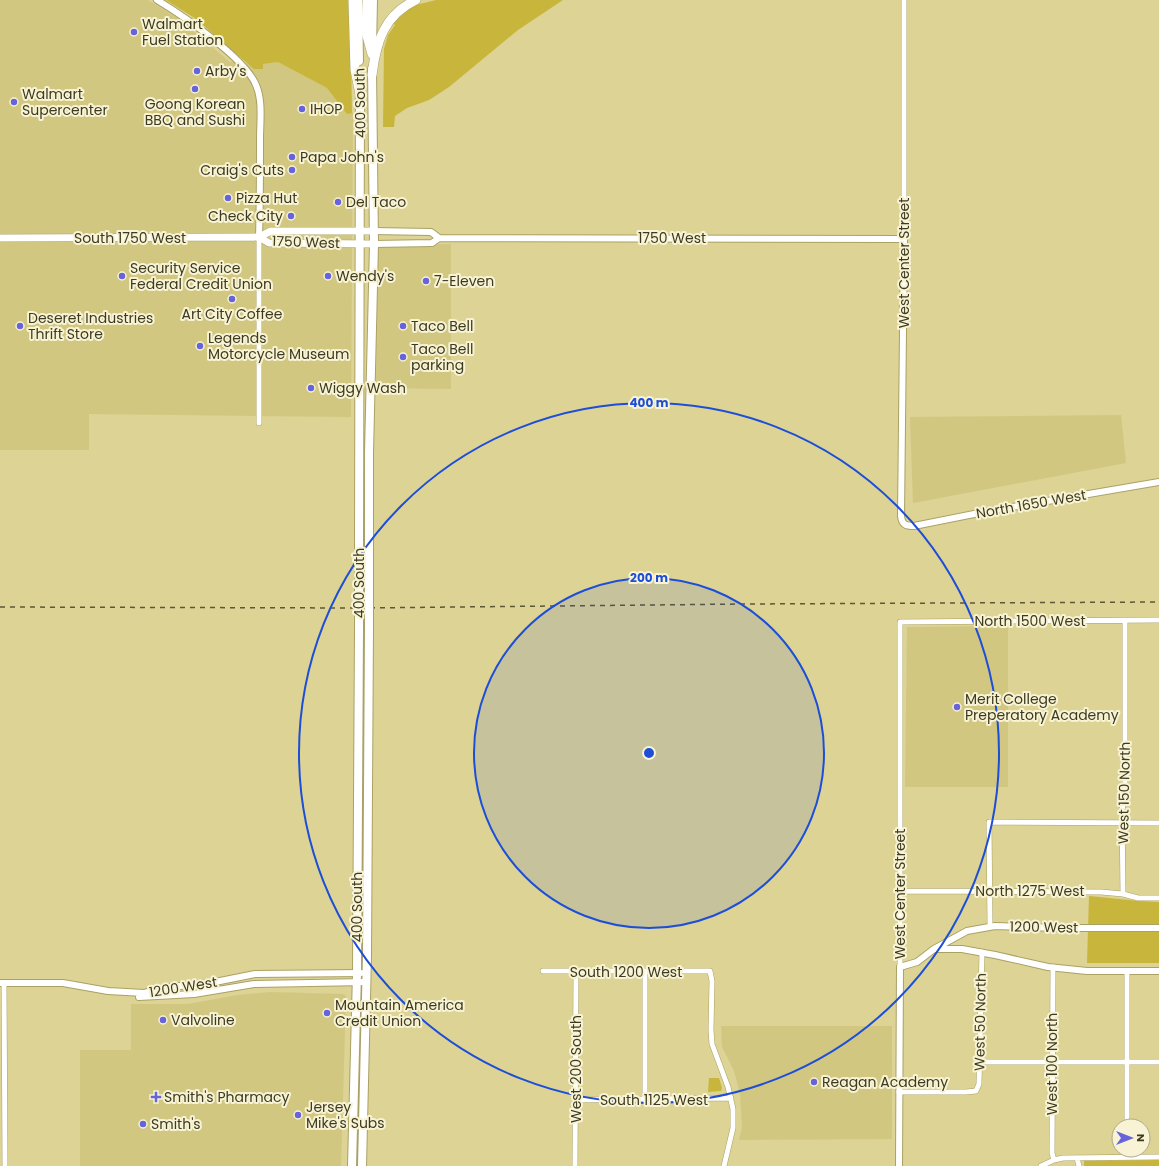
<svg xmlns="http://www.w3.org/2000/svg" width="1159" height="1166" viewBox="0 0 1159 1166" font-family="Poppins,sans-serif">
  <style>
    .built { fill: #d2c781 }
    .green { fill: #c8b53b }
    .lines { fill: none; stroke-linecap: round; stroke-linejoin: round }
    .minor-casing { stroke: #aba165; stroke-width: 6 }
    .tertiary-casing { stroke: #aba165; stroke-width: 8 }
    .secondary-casing { stroke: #aba165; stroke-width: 8 }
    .primary-casing { stroke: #aba165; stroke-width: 10 }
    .motorway-casing { stroke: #aba165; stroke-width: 10 }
    .minor { stroke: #fff; stroke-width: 5 }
    .tertiary { stroke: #fff; stroke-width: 6 }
    .secondary { stroke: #fff; stroke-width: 7 }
    .primary { stroke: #fff; stroke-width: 8 }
    .motorway { stroke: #fff; stroke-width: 9 }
    .rail { stroke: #5c5736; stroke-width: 1.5; stroke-dasharray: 5 5; stroke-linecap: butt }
    .primary-bridge-casing { stroke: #aba165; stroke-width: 10; stroke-linecap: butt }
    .primary-bridge { stroke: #fff; stroke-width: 8 }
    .ring { fill: none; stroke: #1d4ed8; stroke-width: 2 }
    .poi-dot { fill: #6763dd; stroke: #f7f3d4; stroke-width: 1.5 }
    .labels { text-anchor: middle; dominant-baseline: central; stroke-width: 4; stroke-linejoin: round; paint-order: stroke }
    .poi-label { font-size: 14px; fill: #3d3a20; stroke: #f7f3d4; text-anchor: start }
    .street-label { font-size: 14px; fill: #3d3a20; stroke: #f7f3d4 }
    .centre { fill: #1d4ed8; stroke: #f7f3d4; stroke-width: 2 }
    .ring-label { font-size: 12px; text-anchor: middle; font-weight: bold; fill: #1d4ed8; stroke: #f7f3d4; stroke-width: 4; stroke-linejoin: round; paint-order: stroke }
  </style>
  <rect width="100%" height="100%" fill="#dcd394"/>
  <!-- built -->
  <path class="built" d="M0,0H148L180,20L230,62L263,64L278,62L327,88L353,113L351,417L89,414V450H0Z
    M451,244V389L376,388L377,252L378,249L384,245Z
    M1121,415L1126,463L913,503L910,417Z
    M1008,626V787H905L907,627Z
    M270,992L343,994L346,996L341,1166H80V1050H131V1004H188L237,995Z
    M721,1026H892V1139L739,1140L742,1127L740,1094L734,1071L722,1047Z"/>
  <!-- green -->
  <path class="green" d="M166,0H348L351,57L352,113L347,114L327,88L278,62L263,64V69H254L196,19Z
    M436,0H563L518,30L449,87L429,100L407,108L395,116L394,127H383L384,49L388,35L395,25L393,23L412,6Z
    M1089,896L1139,901L1159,902V963H1087Z
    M709,1078H719L722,1088L721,1091L708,1092Z
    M1159,1160V1166H1084V1161Z"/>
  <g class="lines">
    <!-- minor casing -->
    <g class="minor-casing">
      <path id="minor" d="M904,0V239
        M259,423V237
        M900,891L1101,892L1123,894L1138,898H1159
        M1123,894L1122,810L1125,795V620
        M990,927L989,822L1159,823
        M900,967V622L1159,620
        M1053,967L1052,1153L1054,1160
        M543,971H710L712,981L711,1030L712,1044L728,1087L733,1109V1128L724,1166
        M1127,972V1126
        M4,983L5,1166
        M979,1062H1159
        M899,1092H966L976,1091L979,1084L982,952
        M576,1100L731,1098
        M645,1100V972
        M1077,1158L1079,1166
        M575,1166L576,972
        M1041,1166L1054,1160L1063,1158L1159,1157"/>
    </g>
    <!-- tertiary casing -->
    <g class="tertiary-casing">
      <path id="tertiary" d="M157,0C182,15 245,58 256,85C263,101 260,122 260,139C260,172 260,205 259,237
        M373,231L431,232L439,238L904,239L901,516C902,525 906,526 914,526L989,511L1159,482
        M374,244L432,243L439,238
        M936,949H962L995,955L1048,967L1087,971H1159
        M0,983H63L108,991L144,993L170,987L210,983L255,974L361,973
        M139,997L194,994L254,984L367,982
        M899,1166L900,967L917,962L934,949L967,931L995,926L1060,928H1159"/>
    </g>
    <!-- secondary casing -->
    <g class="secondary-casing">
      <path id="secondary" d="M259,237L271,231H373
        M0,238L259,237L269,243L374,244"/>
    </g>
    <!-- primary casing -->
    <g class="primary-casing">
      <path id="primary" d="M358,0L359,61
        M372,49L373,0
        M359,544L360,89
        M369,544V453L374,244L372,69
        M352,1166L357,973L359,629
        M362,1166L367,956L369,628"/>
    </g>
    <!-- motorway casing -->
    <g class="motorway-casing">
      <path id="motorway" d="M353,0L355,70L360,94
        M367,0L366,32L372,54
        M372,75C376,42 384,15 416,0"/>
    </g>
    <!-- minor -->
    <use href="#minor" class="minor"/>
    <!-- tertiary -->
    <use href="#tertiary" class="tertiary"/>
    <!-- secondary -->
    <use href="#secondary" class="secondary"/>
    <!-- primary -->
    <use href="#primary" class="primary"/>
    <!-- motorway -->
    <use href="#motorway" class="motorway"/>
    <!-- rail -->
    <path class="rail" d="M0,607L360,608L746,604L1159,602"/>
    <!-- primary-bridge casing -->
    <g class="primary-bridge-casing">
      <path id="primary-bridge" d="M369,628V544
        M359,629V544"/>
    </g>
    <!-- primary-bridge -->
    <use href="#primary-bridge" class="primary-bridge"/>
  </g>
  <!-- distance rings -->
  <circle cx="649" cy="753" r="175" fill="#1d4ed8" fill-opacity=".12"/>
  <g class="ring">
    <circle cx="649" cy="753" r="175"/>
    <circle cx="649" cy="753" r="350"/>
  </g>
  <!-- markers -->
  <g class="poi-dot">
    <circle cx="134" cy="32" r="4"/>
    <circle cx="197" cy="71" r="4"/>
    <circle cx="195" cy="89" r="4"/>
    <circle cx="14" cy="102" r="4"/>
    <circle cx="302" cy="109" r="4"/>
    <circle cx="292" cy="157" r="4"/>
    <circle cx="292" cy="170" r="4"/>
    <circle cx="228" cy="198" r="4"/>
    <circle cx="338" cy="202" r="4"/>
    <circle cx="291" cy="216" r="4"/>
    <circle cx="122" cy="276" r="4"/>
    <circle cx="328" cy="276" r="4"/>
    <circle cx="426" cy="281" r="4"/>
    <circle cx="232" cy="299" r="4"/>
    <circle cx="20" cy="326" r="4"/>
    <circle cx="403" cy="326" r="4"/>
    <circle cx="200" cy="346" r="4"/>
    <circle cx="403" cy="357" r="4"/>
    <circle cx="311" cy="388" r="4"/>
    <circle cx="957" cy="707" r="4"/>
    <circle cx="327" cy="1013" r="4"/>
    <circle cx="163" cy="1020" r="4"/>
    <circle cx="814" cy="1082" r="4"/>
    <path d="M154 1091h4v4h4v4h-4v4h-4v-4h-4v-4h4z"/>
    <circle cx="298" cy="1115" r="4"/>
    <circle cx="143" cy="1124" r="4"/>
  </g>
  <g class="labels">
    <!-- poi labels -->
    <g class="poi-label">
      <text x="142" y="24">Walmart<tspan x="142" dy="16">Fuel Station</tspan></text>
      <text x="205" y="71">Arby's</text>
      <text x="22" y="94">Walmart<tspan x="22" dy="16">Supercenter</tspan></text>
      <text x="195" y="104" text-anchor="middle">Goong Korean<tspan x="195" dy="16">BBQ and Sushi</tspan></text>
      <text x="310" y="109">IHOP</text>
      <text x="300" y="157">Papa John's</text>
      <text x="284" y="170" text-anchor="end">Craig's Cuts</text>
      <text x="236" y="198">Pizza Hut</text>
      <text x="346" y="202">Del Taco</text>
      <text x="283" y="216" text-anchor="end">Check City</text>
      <text x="130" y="268">Security Service<tspan x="130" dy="16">Federal Credit Union</tspan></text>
      <text x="336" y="276">Wendy's</text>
      <text x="434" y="281">7-Eleven</text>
      <text x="232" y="314" text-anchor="middle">Art City Coffee</text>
      <text x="28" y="318">Deseret Industries<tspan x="28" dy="16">Thrift Store</tspan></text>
      <text x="411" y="326">Taco Bell</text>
      <text x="208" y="338">Legends<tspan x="208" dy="16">Motorcycle Museum</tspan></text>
      <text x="411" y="349">Taco Bell<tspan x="411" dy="16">parking</tspan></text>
      <text x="319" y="388">Wiggy Wash</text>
      <text x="965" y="699">Merit College<tspan x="965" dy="16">Preperatory Academy</tspan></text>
      <text x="335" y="1005">Mountain America<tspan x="335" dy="16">Credit Union</tspan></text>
      <text x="171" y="1020">Valvoline</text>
      <text x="822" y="1082">Reagan Academy</text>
      <text x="164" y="1097">Smith's Pharmacy</text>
      <text x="306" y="1107">Jersey<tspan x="306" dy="16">Mike's Subs</tspan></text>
      <text x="151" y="1124">Smith's</text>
    </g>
    <!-- street labels -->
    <g class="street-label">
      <text transform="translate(360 103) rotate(-91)">400 South</text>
      <text x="130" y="238">South 1750 West</text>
      <text x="672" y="238">1750 West</text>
      <text transform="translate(306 242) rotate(2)">1750 West</text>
      <text transform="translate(904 263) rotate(-90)">West Center Street</text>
      <text transform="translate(1031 504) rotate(-10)">North 1650 West</text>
      <text transform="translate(359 583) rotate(-90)">400 South</text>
      <text x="1030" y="621">North 1500 West</text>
      <text transform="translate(1124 793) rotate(-89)">West 150 North</text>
      <text x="1030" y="891">North 1275 West</text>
      <text transform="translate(900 894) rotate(-90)">West Center Street</text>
      <text transform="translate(357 907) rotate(-90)">400 South</text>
      <text transform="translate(1044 927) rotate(1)">1200 West</text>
      <text x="626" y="972">South 1200 West</text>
      <text transform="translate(183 987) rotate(-9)">1200 West</text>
      <text transform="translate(980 1022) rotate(-89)">West 50 North</text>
      <text transform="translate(1052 1064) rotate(-90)">West 100 North</text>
      <text transform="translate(576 1069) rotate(-90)">West 200 South</text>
      <text x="654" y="1100">South 1125 West</text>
    </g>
  </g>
  <circle cx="649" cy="753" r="6" class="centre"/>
  <g class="ring-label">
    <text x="649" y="407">400 m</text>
    <text x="649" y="582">200 m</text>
  </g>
  <!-- north arrow -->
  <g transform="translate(1131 1138) rotate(90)"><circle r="19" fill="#f7f3d4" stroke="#ada98c"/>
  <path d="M0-3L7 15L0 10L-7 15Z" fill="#6763dd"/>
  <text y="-6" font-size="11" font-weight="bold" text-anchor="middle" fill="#3d3a20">N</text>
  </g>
</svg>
